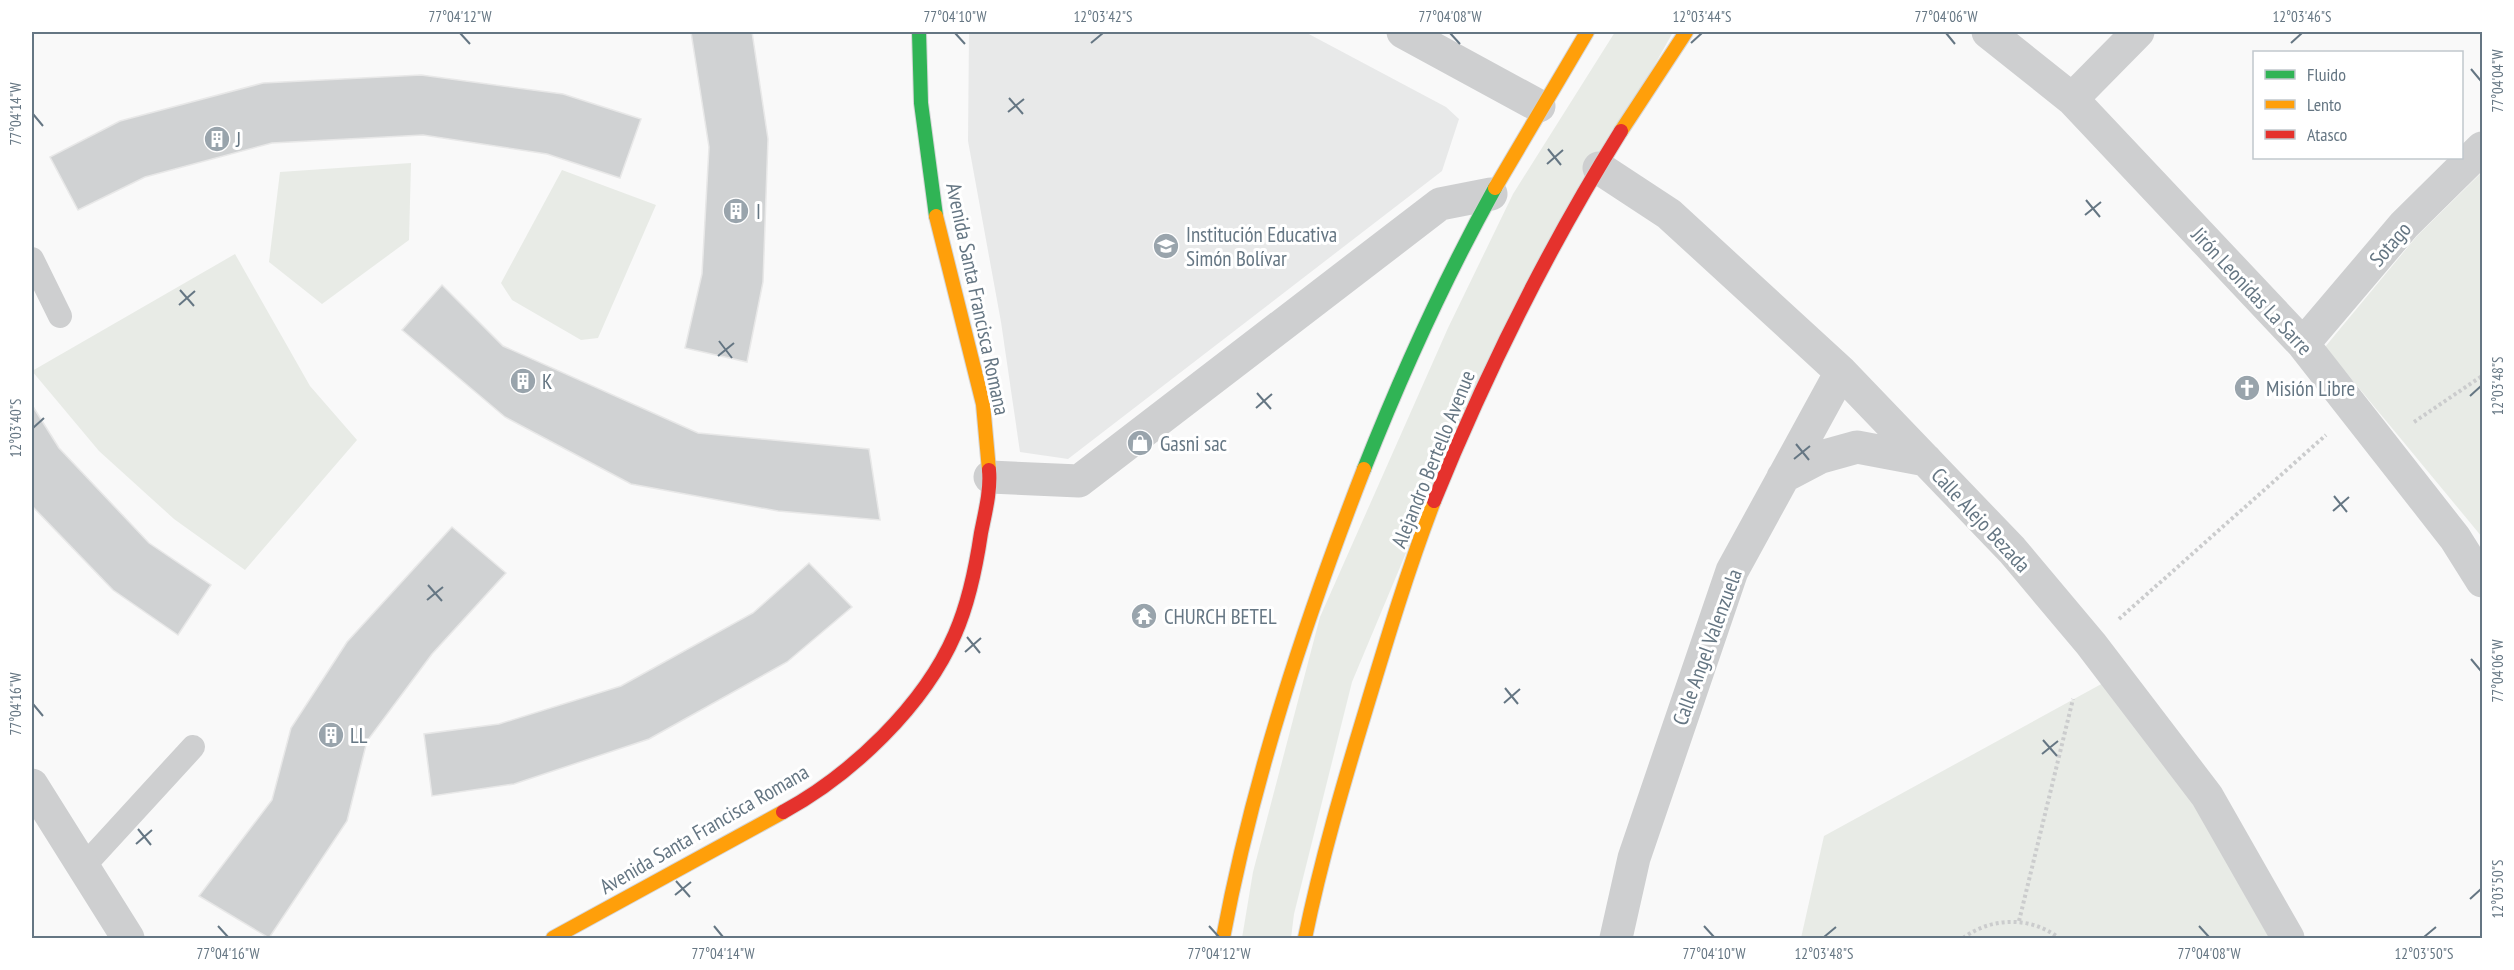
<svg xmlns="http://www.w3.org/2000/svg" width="2514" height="970" viewBox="0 0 2514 970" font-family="'PT Sans Narrow',sans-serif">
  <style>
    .built { fill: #e8e9e9 }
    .green { fill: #e8ebe6 }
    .building { fill: #d0d2d3; stroke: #e8e8e8; stroke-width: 1.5 }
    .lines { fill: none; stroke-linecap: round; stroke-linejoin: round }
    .fast-casing { stroke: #d5d6d7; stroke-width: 16 }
    .slow-casing { stroke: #d5d6d7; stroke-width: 16 }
    .jam-casing { stroke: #d5d6d7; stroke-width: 16 }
    .path { stroke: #cbcccd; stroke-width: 4; stroke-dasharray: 3 3; stroke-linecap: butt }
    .lane { stroke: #cecfd0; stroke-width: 24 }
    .street { stroke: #cecfd0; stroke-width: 33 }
    .fast { stroke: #30b455; stroke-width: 14 }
    .slow { stroke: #ff9f0a; stroke-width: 14 }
    .jam { stroke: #e5322d; stroke-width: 14 }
    .ticks { fill: none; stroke: #657683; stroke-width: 2 }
    .labels { text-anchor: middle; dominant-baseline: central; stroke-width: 6; stroke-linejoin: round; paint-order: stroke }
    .poi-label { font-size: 21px; fill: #657683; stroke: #fff; text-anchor: start }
    .street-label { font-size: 21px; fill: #657683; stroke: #fff }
    .neatline { fill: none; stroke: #657683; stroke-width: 2 }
    .ticks-label { font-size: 15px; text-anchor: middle; fill: #657683 }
  </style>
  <rect width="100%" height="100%" fill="#f9f9f9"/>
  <!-- built -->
  <path class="built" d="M969,32H1305L1446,107L1459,119L1442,171L1068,459L1020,452L1001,322L968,141Z"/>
  <!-- green -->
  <path class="green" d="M1615,32H1673L1475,388L1352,682L1294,914L1291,938H1242L1253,872L1320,617L1448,328L1513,194Z
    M411,163L409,240L322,304L269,262L280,172Z
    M562,170L656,205L598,338L581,340L512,300L501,283Z
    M2482,172V537L2325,347L2417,236Z
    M235,254L310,386L357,440L245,570L174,519L99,451L32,371Z
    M2116,676L2288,938H1801L1824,836Z"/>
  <!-- building -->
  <path class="building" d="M691,32H752L768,139L763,282L747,362L685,348L702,274L709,147Z
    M421,75L563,94L641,119L620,178L547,154L423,135L272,143L145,177L78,210L50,157L120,121L263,83Z
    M442,285L503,346L698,433L869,449L880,520L778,511L631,484L505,417L402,330Z
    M32,405L59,448L149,543L211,585L178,635L113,590L32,506Z
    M452,527L506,573L432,654L367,741L347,821L269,938L199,896L272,800L291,728L347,642Z
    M809,563L852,607L787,662L649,739L514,784L432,796L424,734L499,724L621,686L753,613Z"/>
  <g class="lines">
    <!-- fast casing -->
    <g class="fast-casing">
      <path id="fast" d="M919,32L921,103L936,216
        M1364,469C1402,373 1445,278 1495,188"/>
    </g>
    <!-- slow casing -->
    <g class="slow-casing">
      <path id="slow" d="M1621,131L1686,32
        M1495,188L1587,32
        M936,216L983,404L989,470
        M553,938L783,812
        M1223,938C1253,778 1305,621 1364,469
        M1305,938C1321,860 1343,785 1366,709C1387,639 1408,569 1434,501"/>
    </g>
    <!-- jam casing -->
    <g class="jam-casing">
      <path id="jam" d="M1434,501C1486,373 1548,248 1621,131
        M783,812C851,775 924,706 955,634C969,602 976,567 981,533C985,513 991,490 989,470"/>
    </g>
    <!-- path -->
    <path class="path" d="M2414,422L2482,376
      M2119,619L2326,435
      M2019,921L2073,699
      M1963,938C1992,917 2030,916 2059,938"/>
    <!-- lane -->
    <path class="lane" d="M32,259L60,316
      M83,867L193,747"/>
    <!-- street -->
    <path class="street" d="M1403,32L1539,106
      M1988,32L2072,99L2303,344L2455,538L2482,581
      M2072,99L2138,32
      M1599,168L1669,214L1841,372L2012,550L2091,644L2207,796L2288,938
      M2303,344L2404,225L2482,148
      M990,477L1079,481L1440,204L1491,194
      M1783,477L1821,457L1857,447L1926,460
      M32,785L128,938
      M1616,938L1634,858L1732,571L1841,372"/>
    <!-- fast -->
    <use href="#fast" class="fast"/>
    <!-- slow -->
    <use href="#slow" class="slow"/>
    <!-- jam -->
    <use href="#jam" class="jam"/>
  </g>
  <!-- ticks -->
  <path class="ticks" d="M460,33L470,44M955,33L965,44M1450,33L1460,44M1946,33L1955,44M1091,43L1103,33M1691,43L1702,33M2291,43L2302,33M2471,69L2481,81M1009,98L1023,114M1008,112L1024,99M33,114L43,126M1548,149L1561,165M1547,164L1563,150M2086,200L2100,217M2085,215L2101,202M180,290L194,306M179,305L195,291M719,341L732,358M718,356L734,343M1257,393L1271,409M2470,396L2481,386M1256,408L1272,394M33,428L44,418M1796,444L1809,460M1794,459L1810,446M2334,496L2347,512M2333,511L2349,497M428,585L442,601M427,600L443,587M967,637L980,653M965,652L981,638M2471,659L2481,671M1505,688L1518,704M1504,703L1520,689M33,704L43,716M2043,740L2057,756M2042,754L2058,741M138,829L151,845M136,844L152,830M676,881L690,897M675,895L691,882M2470,899L2481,889M218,926L228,937M714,926L723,937M1209,926L1219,937M1704,926L1714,937M2199,926L2209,937M1824,937L1836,927M2424,937L2436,927"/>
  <!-- icons -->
  <defs>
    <g id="building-disc" transform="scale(1.35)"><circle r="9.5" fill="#99a4ac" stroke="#fff"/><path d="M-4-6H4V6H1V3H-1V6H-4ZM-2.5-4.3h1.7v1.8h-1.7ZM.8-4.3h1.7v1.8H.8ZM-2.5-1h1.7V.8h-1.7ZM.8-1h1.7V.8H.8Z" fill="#fff"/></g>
    <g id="school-disc" transform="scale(1.35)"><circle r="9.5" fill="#99a4ac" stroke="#fff"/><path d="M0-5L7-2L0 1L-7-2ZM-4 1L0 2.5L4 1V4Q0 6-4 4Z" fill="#fff"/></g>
    <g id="church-disc" transform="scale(1.35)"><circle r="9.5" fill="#99a4ac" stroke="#fff"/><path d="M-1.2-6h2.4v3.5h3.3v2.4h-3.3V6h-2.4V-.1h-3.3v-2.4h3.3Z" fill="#fff"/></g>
    <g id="shop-disc" transform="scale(1.35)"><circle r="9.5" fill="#99a4ac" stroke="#fff"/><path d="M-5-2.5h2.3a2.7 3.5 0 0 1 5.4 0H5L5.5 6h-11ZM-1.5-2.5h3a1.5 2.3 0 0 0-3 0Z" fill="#fff"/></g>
    <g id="temple-disc" transform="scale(1.35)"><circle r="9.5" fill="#99a4ac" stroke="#fff"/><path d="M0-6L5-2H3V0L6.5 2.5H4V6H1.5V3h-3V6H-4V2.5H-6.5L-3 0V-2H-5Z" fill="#fff"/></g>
  </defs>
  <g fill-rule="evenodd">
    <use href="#building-disc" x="217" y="139"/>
    <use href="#building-disc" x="736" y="211"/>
    <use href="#school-disc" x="1166" y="246"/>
    <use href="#building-disc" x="523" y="381"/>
    <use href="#church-disc" x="2247" y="388"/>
    <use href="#shop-disc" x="1140" y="443"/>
    <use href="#temple-disc" x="1144" y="616"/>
    <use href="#building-disc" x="331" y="735"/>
  </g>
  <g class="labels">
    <!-- poi labels -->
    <g class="poi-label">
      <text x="236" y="139">J</text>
      <text x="756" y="211">I</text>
      <text x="1186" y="234">Institución Educativa<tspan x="1186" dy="24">Simón Bolívar</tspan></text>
      <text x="542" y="381">K</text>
      <text x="2266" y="388">Misión Libre</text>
      <text x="1160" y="443">Gasni sac</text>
      <text x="1164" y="616">CHURCH BETEL</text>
      <text x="350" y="735">LL</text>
    </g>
    <!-- street labels -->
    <g class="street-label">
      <text transform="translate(2390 244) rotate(-49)">Sotago</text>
      <text transform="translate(2252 291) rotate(47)">Jirón Leonidas La Sarre</text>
      <text transform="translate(978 299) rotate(78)">Avenida Santa Francisca Romana</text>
      <text transform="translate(1433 459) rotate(-68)">Alejandro Bertello Avenue</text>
      <text transform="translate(1981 520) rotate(47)">Calle Alejo Bezada</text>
      <text transform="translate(1707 647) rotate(-70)">Calle Angel Valenzuela</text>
      <text transform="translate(704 829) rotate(-30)">Avenida Santa Francisca Romana</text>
    </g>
  </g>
  <!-- border -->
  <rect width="2514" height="970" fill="none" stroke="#ffffff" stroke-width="66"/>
  <!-- legend -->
  <rect x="2253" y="51" width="210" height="108" fill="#ffffff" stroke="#c1c8cd" stroke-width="1.5"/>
  <rect x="2265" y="70" width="30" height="9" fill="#30b455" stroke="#c1c8cd" stroke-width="1.5"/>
  <text x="2307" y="81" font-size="18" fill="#657683">Fluido</text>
  <rect x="2265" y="100" width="30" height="9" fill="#ff9f0a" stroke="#c1c8cd" stroke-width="1.5"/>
  <text x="2307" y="111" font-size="18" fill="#657683">Lento</text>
  <rect x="2265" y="130" width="30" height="9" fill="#e5322d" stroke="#c1c8cd" stroke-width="1.5"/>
  <text x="2307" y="141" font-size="18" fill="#657683">Atasco</text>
  <rect x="33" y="33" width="2448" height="904" class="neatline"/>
  <g class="ticks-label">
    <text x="460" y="22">77°04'12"W</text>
    <text x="955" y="22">77°04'10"W</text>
    <text x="1103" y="22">12°03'42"S</text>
    <text x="1450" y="22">77°04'08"W</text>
    <text x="1702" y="22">12°03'44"S</text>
    <text x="1946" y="22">77°04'06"W</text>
    <text x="2302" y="22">12°03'46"S</text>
    <text transform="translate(2498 81) rotate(-90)" y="5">77°04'04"W</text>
    <text transform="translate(16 114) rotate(-90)" y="5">77°04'14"W</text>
    <text transform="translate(2498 386) rotate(-90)" y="5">12°03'48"S</text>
    <text transform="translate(16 428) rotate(-90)" y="5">12°03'40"S</text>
    <text transform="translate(2498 671) rotate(-90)" y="5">77°04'06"W</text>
    <text transform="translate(16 704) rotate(-90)" y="5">77°04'16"W</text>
    <text transform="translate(2498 889) rotate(-90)" y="5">12°03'50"S</text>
    <text x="228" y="959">77°04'16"W</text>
    <text x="723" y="959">77°04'14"W</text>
    <text x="1219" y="959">77°04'12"W</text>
    <text x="1714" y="959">77°04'10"W</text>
    <text x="1824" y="959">12°03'48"S</text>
    <text x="2209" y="959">77°04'08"W</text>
    <text x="2424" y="959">12°03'50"S</text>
  </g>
</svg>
